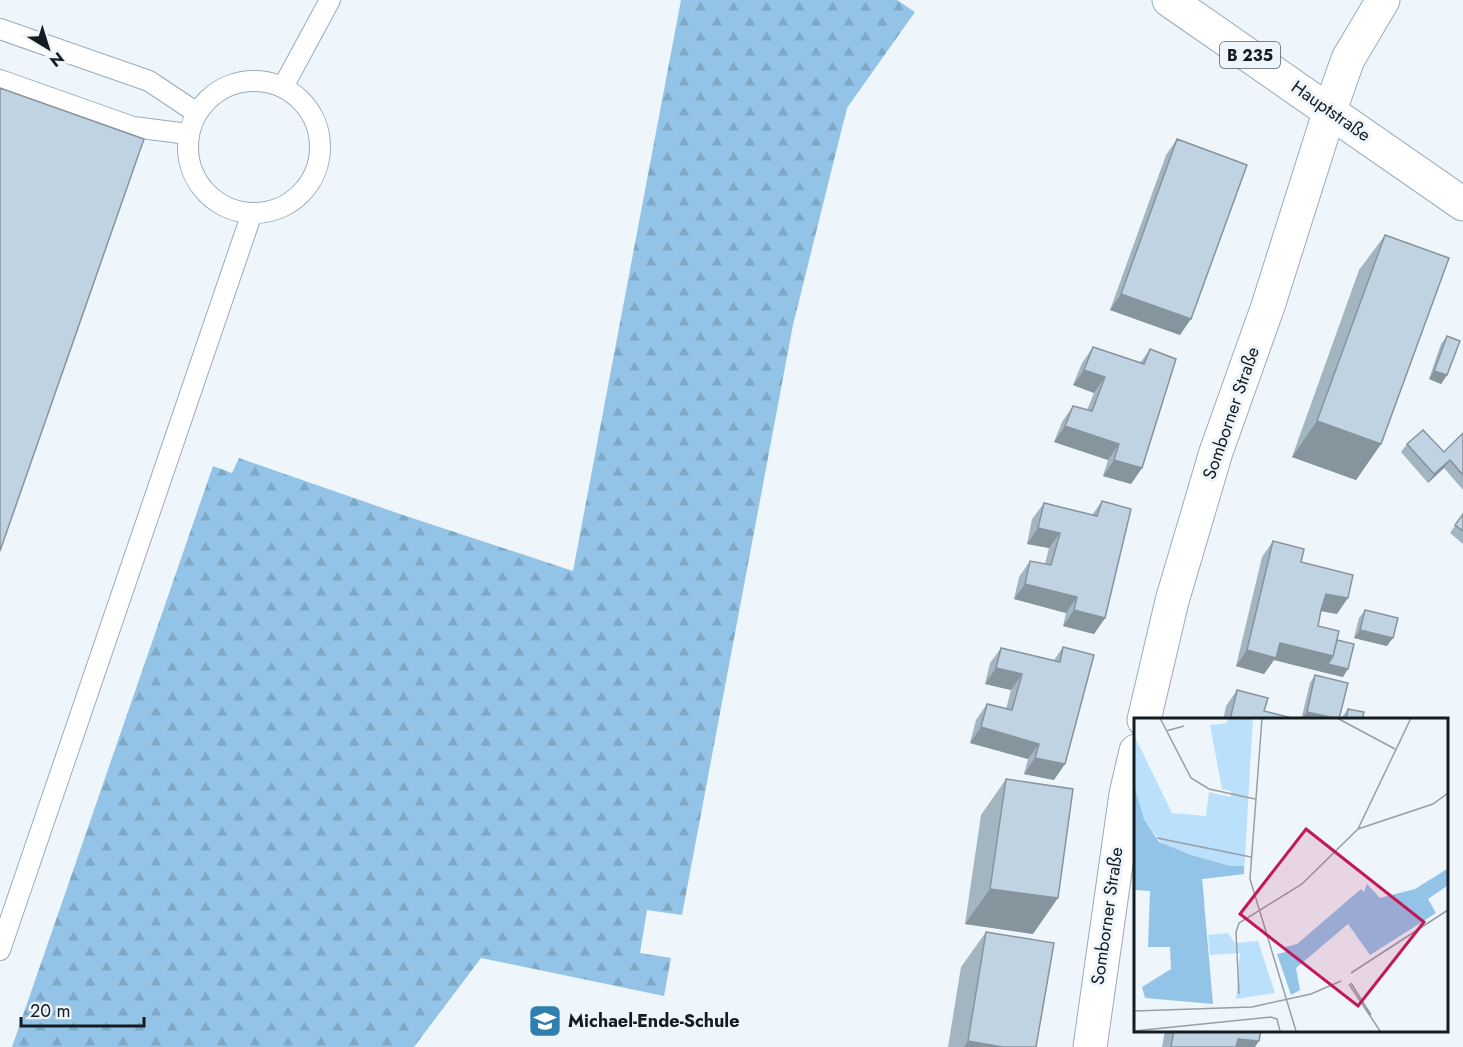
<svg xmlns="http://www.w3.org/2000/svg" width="1463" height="1047" viewBox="0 0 1463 1047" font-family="Jost,sans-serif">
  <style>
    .forest { fill: url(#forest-firs) }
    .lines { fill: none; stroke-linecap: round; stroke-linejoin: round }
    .service-casing { stroke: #99acbb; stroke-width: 22 }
    .minor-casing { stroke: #99acbb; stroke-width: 35 }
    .primary-casing { stroke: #99acbb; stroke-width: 35 }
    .service { stroke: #fff; stroke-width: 20 }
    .minor { stroke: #fff; stroke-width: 33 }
    .primary { stroke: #fff; stroke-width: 33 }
    .wall { fill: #a4b5c2 }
    .shaded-wall { fill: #86949e }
    .building { fill: #bfd3e2; stroke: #86949e; stroke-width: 1.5 }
    .labels { text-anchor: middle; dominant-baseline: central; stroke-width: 6; stroke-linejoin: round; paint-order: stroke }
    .shield { fill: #eef6fc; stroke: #555d63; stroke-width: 1.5 }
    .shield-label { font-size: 16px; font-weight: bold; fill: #141c21 }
    .street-label { font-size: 18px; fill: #141c21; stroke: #eef6fc }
    .poi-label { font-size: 18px; font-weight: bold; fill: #141c21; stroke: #eef6fc; text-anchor: start }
    .inset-road { fill: none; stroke: #979fa4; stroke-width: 1.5 }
    .view { fill: #c2185b; fill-opacity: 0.15; stroke: #c2185b; stroke-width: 3 }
    .inset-edge { fill: none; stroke: #141c21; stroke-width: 3 }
  </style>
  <defs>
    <pattern id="forest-firs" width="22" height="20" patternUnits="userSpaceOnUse" patternTransform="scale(1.5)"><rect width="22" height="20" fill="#93c4e7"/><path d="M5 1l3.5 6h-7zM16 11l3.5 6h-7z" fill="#7ea8c6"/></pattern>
  </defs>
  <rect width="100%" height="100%" fill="#eef6fc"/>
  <!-- forest -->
  <path class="forest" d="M681,0H897L915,12L847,108L793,325L682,915L647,910L640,953L671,958L664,996L481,958L414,1047H12L213,466L232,473L239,458L400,514L573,571Z"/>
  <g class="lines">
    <!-- service casing -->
    <g class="service-casing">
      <path id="service" d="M0,29L149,81L197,113
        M0,80L133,127L188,134
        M188 147a66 66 0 1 1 132 0a66 66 0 1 1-132 0Z
        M283,87L330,0
        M0,950L252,213"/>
    </g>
    <!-- minor casing -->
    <g class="minor-casing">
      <path id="minor" d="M1144,720L1172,601L1216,452L1268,306L1330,110L1348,59L1383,0
        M1090,1047L1126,794L1136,751"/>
    </g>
    <!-- primary casing -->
    <g class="primary-casing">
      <path id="primary" d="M1169,0L1463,204"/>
    </g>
    <!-- service -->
    <use href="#service" class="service"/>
    <!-- minor -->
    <use href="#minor" class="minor"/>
    <!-- primary -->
    <use href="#primary" class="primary"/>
  </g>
  <!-- wall -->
  <path class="wall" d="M1177,139L1180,335L1110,310L1166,155Z
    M1385,235L1381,444L1356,480L1292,457L1359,270Z
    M1447,336V375L1441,384L1429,379L1441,344Z
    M1093,347L1140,363L1150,349L1142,468L1131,484L1103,476L1108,460L1054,442L1062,422L1073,406L1087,410L1094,393L1073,385L1082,363Z
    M1463,433V490L1444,468L1428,483L1401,452L1407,444L1444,452Z
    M1102,501L1105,618L1094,634L1063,626L1066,613L1014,599L1019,577L1030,561L1045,564L1049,548L1027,544L1032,519L1044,503L1092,515Z
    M1463,514V544L1450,533Z
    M1273,541L1301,562L1337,614L1321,611L1318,626L1337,640L1343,677L1274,660L1264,674L1236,666L1262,557Z
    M1365,610L1387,646L1354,638L1359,618Z
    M1063,647L1054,780L1024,774L1028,759L970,743L976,720L987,704L1006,709L1011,690L985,684L990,663L1001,648L1054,660Z
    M1315,675L1339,719V720H1301L1310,683Z
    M1237,690L1264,711L1300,720H1223L1226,706Z
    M1348,709L1362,720H1342V717Z
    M1006,779L1033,934L965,924L981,815Z
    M986,932L1036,1047H948L961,967Z
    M1165,1030H1261L1255,1047H1162Z"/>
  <!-- shaded-wall -->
  <path class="shaded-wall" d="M1121,294L1191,319L1180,335L1110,310Z
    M1084,370L1105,377L1094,393L1073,385Z
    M1434,371L1447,375L1441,384L1429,379Z
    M1317,421L1381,444L1356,480L1292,457Z
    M1065,426L1119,444L1108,460L1054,442Z
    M1114,460L1142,468L1131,484L1103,476Z
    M1450,460L1444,468L1428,483L1434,474Z
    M1038,528L1060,533L1049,548L1027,544Z
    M1025,584L1077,597L1066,613L1014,599Z
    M1326,594L1348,598L1337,614L1315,610Z
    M1074,610L1105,618L1094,634L1063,626Z
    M1360,630L1393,638L1387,646L1354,638Z
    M1280,643L1333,656L1322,672L1274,660L1264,674L1236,666L1247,650Z
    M1328,664L1348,669L1343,677L1322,672Z
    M996,668L1022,674L1011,690L985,684Z
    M1307,712L1339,719L1301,720Z
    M981,727L1039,744L1028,759L970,743Z
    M1035,758L1065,764L1054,780L1024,774Z
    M990,889L1058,898L1033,934L965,924Z
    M1238,1039L1259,1041L1255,1047H1232Z
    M968,1041L1002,1047H964Z"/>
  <!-- building -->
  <path class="building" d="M0,88L144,139L0,551Z
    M1177,139L1247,165L1191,319L1121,294Z
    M1385,235L1449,258L1381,444L1317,421Z
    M1447,336L1460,341L1447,375L1434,371Z
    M1093,347L1144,364L1150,349L1176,359L1142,468L1114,460L1119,444L1065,426L1073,406L1092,411L1105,377L1084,370Z
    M1423,430L1444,452L1463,433V475L1450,460L1434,474L1407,444Z
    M1102,501L1131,509L1105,618L1074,610L1077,597L1025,584L1030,561L1051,565L1060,533L1038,528L1044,503L1097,516Z
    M1463,514V531L1455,525Z
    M1273,541L1304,549L1301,562L1353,575L1348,598L1326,594L1321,610L1318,626L1339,631L1333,656L1280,643L1276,658L1247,650Z
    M1365,610L1398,618L1393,638L1360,630Z
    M1337,640L1354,644L1348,669L1328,664L1333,656Z
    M1063,647L1094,655L1065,764L1035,758L1039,744L981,727L987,704L1012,710L1022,674L996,668L1001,648L1060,662Z
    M1315,675L1348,683L1339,719L1307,712Z
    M1237,690L1268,698L1264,711L1300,720H1230Z
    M1348,709L1364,712L1362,720H1346Z
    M1006,779L1073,789L1058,898L990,889Z
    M986,932L1054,943L1036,1047H1002L968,1041Z
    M1174,1030H1261L1259,1041L1238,1039L1236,1047H1171Z"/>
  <!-- icons -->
  <defs>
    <g id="school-square" transform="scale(1.725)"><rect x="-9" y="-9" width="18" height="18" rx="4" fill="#2f7fb0" stroke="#eef6fc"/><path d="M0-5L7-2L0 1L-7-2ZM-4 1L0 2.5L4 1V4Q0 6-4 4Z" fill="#fff"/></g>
  </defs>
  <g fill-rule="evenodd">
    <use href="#school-square" x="545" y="1021"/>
  </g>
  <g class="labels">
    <!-- shield labels -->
    <rect class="shield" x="1220" y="42" width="60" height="26" rx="4.5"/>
    <g class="shield-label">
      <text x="1250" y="55">B 235</text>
    </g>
    <!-- street labels -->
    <g class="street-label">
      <text transform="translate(1331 111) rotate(35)">Hauptstraße</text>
      <text transform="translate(1231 413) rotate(-71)">Somborner Straße</text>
      <text transform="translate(1107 916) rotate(-82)">Somborner Straße</text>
    </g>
    <!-- poi labels -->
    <g class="poi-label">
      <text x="568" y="1021">Michael-Ende-Schule</text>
    </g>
  </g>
  <!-- overview -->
  <g transform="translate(1134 718)">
    <rect width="314" height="314" fill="#eef6fc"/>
    <path d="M94,0H119L110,156L68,161L71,186L10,101L0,78V17L38,95L72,98L75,74L97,79V73L88,71L76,7L93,5ZM94,215L101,225L124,223L141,275L102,281L106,235L76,237L74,217Z" fill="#bbe0fc"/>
    <path d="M0,68L10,101L25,124L57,137L96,148H110V156L68,161L79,286L11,280L8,269L37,251L36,229H14L16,173L0,172ZM313,151V168L294,181L302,195L236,237L214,206L162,250L166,272L157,277L143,236L152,234L151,229L163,226L227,171L230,174L233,166L246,180L281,171Z" fill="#93c4e7"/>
    <path class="inset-road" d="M26,0L57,60L75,71L121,81M128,0L116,161L162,313M203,0L261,31M32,13L50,8M224,111L277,0M23,120L117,139M217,255L314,192M217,265L237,297M215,266L246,313M105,276L102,214L105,205L168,166L224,111L299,86L314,75M0,293L118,289L177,276L207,263M0,313L137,299L143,301L146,313"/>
    <path class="view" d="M172,111L290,204L224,288L106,196Z"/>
    <rect width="314" height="314" class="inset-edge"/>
  </g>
  <!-- north arrow -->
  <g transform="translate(48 48) rotate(142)" stroke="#eef6fc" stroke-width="4.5" paint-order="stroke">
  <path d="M0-4.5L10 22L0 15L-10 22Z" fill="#141c21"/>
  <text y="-9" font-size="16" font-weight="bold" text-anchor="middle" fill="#141c21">N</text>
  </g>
  <!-- scale -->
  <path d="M21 1017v9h123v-9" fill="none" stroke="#141c21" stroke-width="3"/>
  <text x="30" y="1017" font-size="18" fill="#141c21" stroke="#eef6fc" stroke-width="4.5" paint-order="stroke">20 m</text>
</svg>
